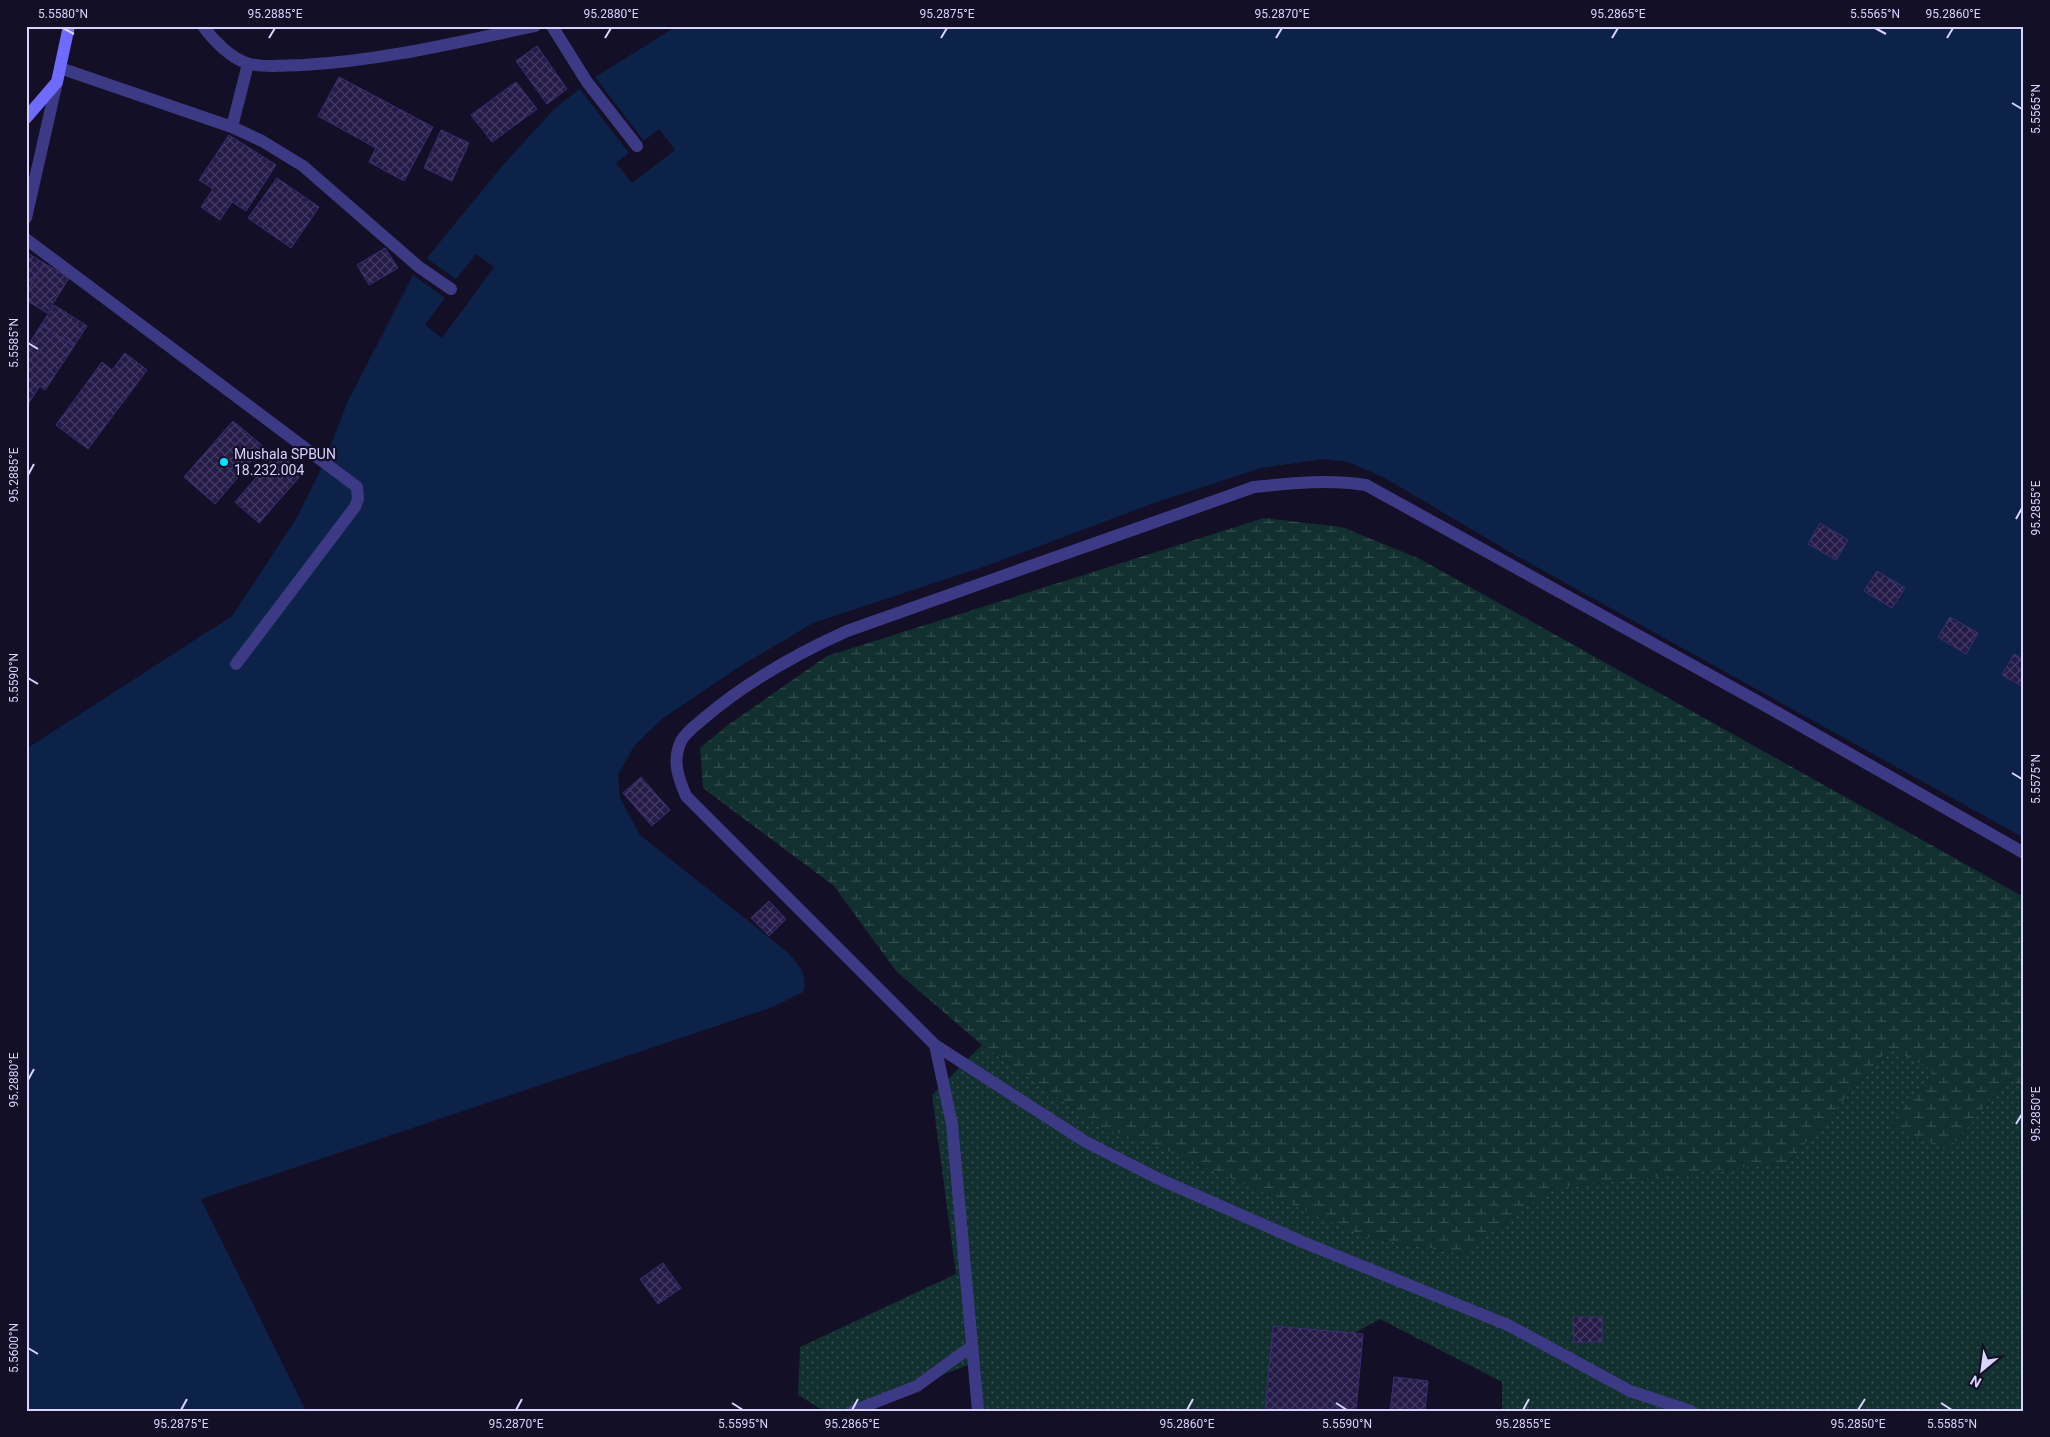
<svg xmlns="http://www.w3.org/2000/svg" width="2050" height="1437" viewBox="0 0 2050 1437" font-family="Roboto,sans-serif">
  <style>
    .wetland { fill: url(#wetland-marsh) }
    .park { fill: url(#park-dots) }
    .water { fill: #0c2248 }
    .pier { fill: #130f26 }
    .building { fill: url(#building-cross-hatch); stroke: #3b2d73 }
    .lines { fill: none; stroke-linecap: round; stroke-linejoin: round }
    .lane { stroke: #3d3a85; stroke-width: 12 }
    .street { stroke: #3d3a85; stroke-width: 12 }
    .secondary { stroke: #6f6bff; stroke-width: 12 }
    .ticks { fill: none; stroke: #d9d4ff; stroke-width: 2 }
    .poi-dot { fill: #00e5ff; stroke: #130f26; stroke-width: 2 }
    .labels { text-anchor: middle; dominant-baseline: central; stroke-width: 4.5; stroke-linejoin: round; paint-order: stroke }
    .poi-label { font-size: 14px; fill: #d9d4ff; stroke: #130f26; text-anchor: start }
    .neatline { fill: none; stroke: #d9d4ff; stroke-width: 2 }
    .ticks-label { font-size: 12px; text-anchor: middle; fill: #d9d4ff }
  </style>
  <defs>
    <pattern id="wetland-marsh" width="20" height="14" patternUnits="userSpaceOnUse" patternTransform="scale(1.25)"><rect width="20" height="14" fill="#12302f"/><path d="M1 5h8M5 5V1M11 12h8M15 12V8" fill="none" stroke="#344d4e"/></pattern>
    <pattern id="park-dots" width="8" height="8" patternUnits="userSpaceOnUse" patternTransform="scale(1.25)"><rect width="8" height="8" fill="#12302f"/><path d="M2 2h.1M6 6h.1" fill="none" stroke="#344d4e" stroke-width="1.8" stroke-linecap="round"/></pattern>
    <pattern id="building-cross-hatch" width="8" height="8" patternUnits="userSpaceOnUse" patternTransform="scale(1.25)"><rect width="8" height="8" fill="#241b47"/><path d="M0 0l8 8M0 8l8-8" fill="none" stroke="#433b63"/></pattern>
  </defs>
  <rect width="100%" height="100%" fill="#130f26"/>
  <!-- wetland -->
  <path class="wetland" d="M1264,518L1342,527L1420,559L2024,897V1089L2009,1078L1948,1151L1889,1125L1890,1048L1788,1163L1553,1188L1463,1254L1366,1237L1140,1139L1104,1130L982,1045L896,971L834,886L703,788L700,748L728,725L827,656Z"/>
  <!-- park -->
  <path class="park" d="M982,1045L1104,1130L1140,1139L1366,1237L1462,1254L1553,1188L1788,1163L1890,1048L1934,1071L1890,1125L1948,1151L2009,1078L2024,1089V1411H1502V1382L1380,1319L1355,1333L1348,1411H978L971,1364L845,1411H824L798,1395L800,1347L956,1274L932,1095Z"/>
  <!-- water -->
  <path class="water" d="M677,26H2024V838L1515,555L1383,477L1348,462L1324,459L1261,468L1157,502L989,565L813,623L739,667L662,719L634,746L618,775L620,798L640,835L786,951C797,963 809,974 803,992L773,1007L201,1199L306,1411H26V749L232,616L296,519L324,463L347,403L413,275L503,165L555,108L595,77Z"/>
  <!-- pier -->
  <path class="pier" d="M595,77L644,141L659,129L675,150L632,183L616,163L629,153L579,88Z
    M476,254L494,267L442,338L425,325L445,298L413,275L426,258L456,279Z"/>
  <!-- building -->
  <path class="building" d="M537,46L567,89L547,104L516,61Z
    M339,77L433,127L404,181L369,162L376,148L318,116Z
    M516,82L537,109L492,142L471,115Z
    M441,130L469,143L452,181L424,168Z
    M229,135L276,165L246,211L232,202L220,220L201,207L213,189L199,180Z
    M277,178L319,207L291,248L248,218Z
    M385,248L398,268L369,285L357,265Z
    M26,252L44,263L26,293Z
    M44,263L69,278L47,313L26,300V293Z
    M54,305L87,326L74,346L41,325Z
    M41,325L74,346L45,390L40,386L26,407V348Z
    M125,353L147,370L88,449L56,425L102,362L112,370Z
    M233,421L264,447L215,504L184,477Z
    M278,452L302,474L259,523L235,502Z
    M1820,523L1848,540L1836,560L1808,544Z
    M1877,571L1905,588L1892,608L1864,591Z
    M1950,617L1978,633L1966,654L1938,637Z
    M2014,654L2024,660V687L2002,675Z
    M641,777L670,810L652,826L623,793Z
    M769,901L786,919L769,936L751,918Z
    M663,1263L681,1288L658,1304L640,1279Z
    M1573,1317H1602V1342H1574Z
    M1273,1326L1363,1334L1356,1411H1265Z
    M1394,1377L1428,1381L1425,1411H1390Z"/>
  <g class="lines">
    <!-- lane -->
    <path class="lane" d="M203,26C213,40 232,60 250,64C266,68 285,65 303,65C381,61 458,42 535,26
      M552,26L587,82L637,146
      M60,68L232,127L262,141L303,166L419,267L451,289
      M232,127L248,64
      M935,1045L1086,1142L1159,1179L1305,1243L1508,1325L1630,1391L1691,1411
      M853,1411L917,1386L972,1346
      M978,1411L952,1124L935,1045L686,796C678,777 672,761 681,741C686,732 695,726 703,719C746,682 796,654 847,631L1254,487C1292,483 1328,479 1366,485L1757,701L2024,853"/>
    <!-- street -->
    <path class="street" d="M26,218L57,82
      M26,239L357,487L358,499L355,507L236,664"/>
    <!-- secondary -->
    <path class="secondary" d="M26,118L57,82L69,26"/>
  </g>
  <!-- ticks -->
  <path class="ticks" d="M63,28L74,34M1875,28L1886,34M269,38L275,28M605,38L611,28M941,38L947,28M1276,38L1282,28M1612,38L1618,28M1947,38L1953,28M2012,103L2022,109M28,343L38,349M28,475L34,464M2016,519L2022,508M28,678L38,684M2012,773L2022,779M28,1080L34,1069M2016,1124L2022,1114M28,1348L38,1354M732,1403L743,1410M1336,1403L1347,1410M1941,1403L1952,1410M181,1410L187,1399M516,1410L522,1399M852,1410L858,1399M1187,1410L1193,1399M1523,1410L1529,1399M1858,1410L1865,1399"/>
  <!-- markers -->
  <circle class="poi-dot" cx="224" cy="462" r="5"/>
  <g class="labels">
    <!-- poi labels -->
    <g class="poi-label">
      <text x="234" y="454">Mushala SPBUN<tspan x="234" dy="16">18.232.004</tspan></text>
    </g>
  </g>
  <!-- border -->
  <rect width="2050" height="1437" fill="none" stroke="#130f26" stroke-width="55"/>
  <!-- north arrow -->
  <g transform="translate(1982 1370) rotate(209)" stroke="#130f26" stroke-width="4" paint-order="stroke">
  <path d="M0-4L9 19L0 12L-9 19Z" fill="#d9d4ff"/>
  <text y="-8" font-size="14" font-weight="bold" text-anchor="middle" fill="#d9d4ff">N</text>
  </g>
  <rect x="28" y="28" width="1994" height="1382" class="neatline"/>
  <g class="ticks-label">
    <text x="63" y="18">5.5580°N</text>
    <text x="275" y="18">95.2885°E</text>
    <text x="611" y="18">95.2880°E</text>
    <text x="947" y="18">95.2875°E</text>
    <text x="1282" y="18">95.2870°E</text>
    <text x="1618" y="18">95.2865°E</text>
    <text x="1875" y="18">5.5565°N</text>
    <text x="1953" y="18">95.2860°E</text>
    <text transform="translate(2036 109) rotate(-90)" y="4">5.5565°N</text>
    <text transform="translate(14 343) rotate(-90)" y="4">5.5585°N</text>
    <text transform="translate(14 475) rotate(-90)" y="4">95.2885°E</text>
    <text transform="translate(2036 508) rotate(-90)" y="4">95.2855°E</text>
    <text transform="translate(14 678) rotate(-90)" y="4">5.5590°N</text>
    <text transform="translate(2036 779) rotate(-90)" y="4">5.5575°N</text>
    <text transform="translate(14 1080) rotate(-90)" y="4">95.2880°E</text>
    <text transform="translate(2036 1114) rotate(-90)" y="4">95.2850°E</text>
    <text transform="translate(14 1348) rotate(-90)" y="4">5.5600°N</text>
    <text x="181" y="1428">95.2875°E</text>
    <text x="516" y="1428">95.2870°E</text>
    <text x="743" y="1428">5.5595°N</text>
    <text x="852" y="1428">95.2865°E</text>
    <text x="1187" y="1428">95.2860°E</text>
    <text x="1347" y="1428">5.5590°N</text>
    <text x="1523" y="1428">95.2855°E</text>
    <text x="1858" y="1428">95.2850°E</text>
    <text x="1952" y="1428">5.5585°N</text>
  </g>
</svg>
